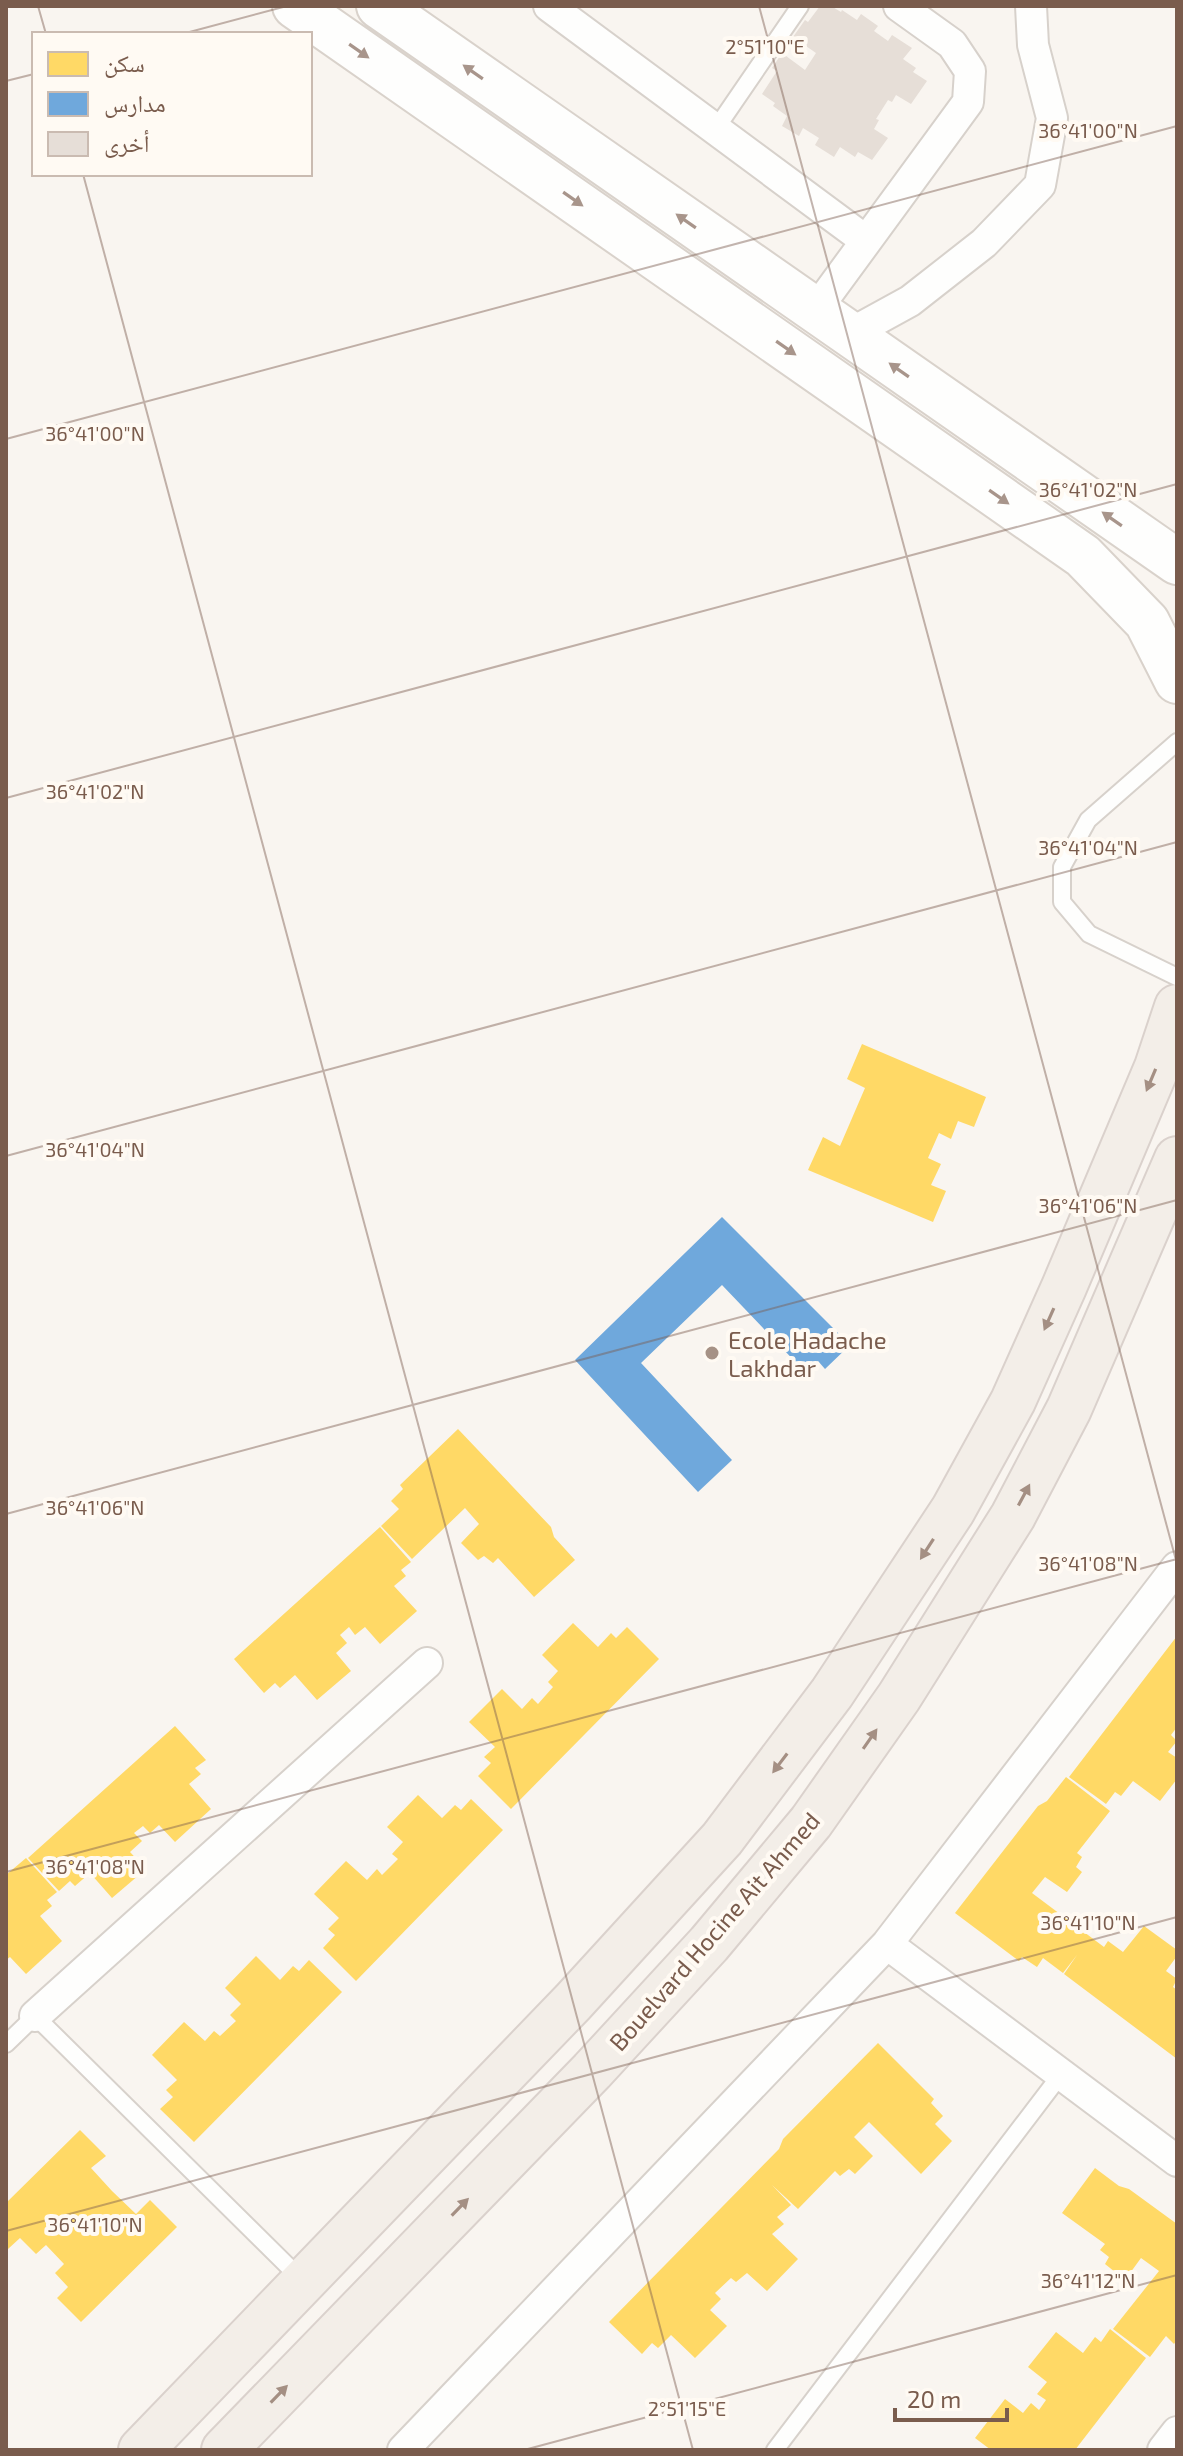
<svg xmlns="http://www.w3.org/2000/svg" width="1183" height="2456" viewBox="0 0 1183 2456" font-family="'Exo 2','Noto Naskh Arabic',sans-serif">
  <style>
    .homes { fill: #ffd966 }
    .schools { fill: #6fa8dc }
    .building { fill: #e6ded7 }
    .lines { fill: none; stroke-linecap: round; stroke-linejoin: round }
    .lane-casing { stroke: #d7d1cb; stroke-width: 20 }
    .street-casing { stroke: #d7d1cb; stroke-width: 34 }
    .secondary-casing { stroke: #d9d2cb; stroke-width: 48 }
    .primary-casing { stroke: #dad1cc; stroke-width: 48 }
    .lane { stroke: #fefefd; stroke-width: 16 }
    .street { stroke: #fefefd; stroke-width: 30 }
    .secondary { stroke: #fefefd; stroke-width: 44 }
    .primary { stroke: #f3eee8; stroke-width: 44 }
    .oneway { fill: #a8958b }
    .oneway2 { fill: #a48f83 }
    .ticks { fill: none; stroke: #7a5c4d; stroke-width: 2; stroke-opacity: 0.45 }
    .poi-dot { fill: #a69286; stroke: #fffaf3; stroke-width: 3 }
    .labels { text-anchor: middle; dominant-baseline: central; stroke-width: 8; stroke-linejoin: round; paint-order: stroke }
    .poi-label { font-size: 24px; fill: #7a5c4d; stroke: #fffaf3; text-anchor: start }
    .street-label { font-size: 24px; fill: #7a5c4d; stroke: #fffaf3 }
    .ticks-label { font-size: 20px; text-anchor: middle; fill: #7a5c4d; stroke: #fffaf3; stroke-width: 8; stroke-linejoin: round; paint-order: stroke }
  </style>
  <rect width="100%" height="100%" fill="#f9f5f0"/>
  <!-- homes -->
  <path class="homes" d="M862,1044L986,1097L974,1127L958,1121L951,1139L939,1133L928,1158L941,1164L931,1185L946,1191L933,1222L808,1170L823,1137L840,1146L865,1088L847,1079Z
    M458,1429L551,1527L554,1537L575,1560L534,1597L498,1558L493,1563L484,1556L478,1560L461,1543L479,1524L465,1508L412,1559L381,1526L399,1509L391,1501L403,1489L400,1485Z
    M380,1527L411,1562L401,1570L406,1576L394,1586L417,1611L380,1644L365,1627L355,1635L349,1627L340,1635L347,1643L336,1653L351,1671L317,1700L295,1675L280,1688L275,1683L264,1693L234,1659Z
    M573,1623L598,1647L611,1633L616,1638L627,1627L659,1659L511,1809L478,1776L491,1763L484,1757L495,1747L469,1722L502,1689L522,1709L532,1698L538,1704L553,1687L548,1682L558,1671L542,1655Z
    M1177,1636V1727L1171,1735L1177,1741L1168,1752L1177,1758V1779L1160,1801L1133,1781L1121,1796L1115,1792L1106,1804L1069,1777Z
    M175,1726L206,1760L195,1768L201,1774L189,1784L211,1809L175,1842L159,1825L150,1833L143,1826L134,1833L142,1841L130,1852L146,1869L112,1898L90,1873L75,1886L70,1881L59,1891L28,1858Z
    M1066,1777L1110,1811L1077,1853L1082,1857L1076,1867L1082,1872L1067,1892L1045,1877L1032,1893L1104,1947L1108,1941L1123,1952L1144,1926L1177,1950V1956L1166,1971L1177,1979L1173,1987L1177,1990V2059L1064,1974L1077,1955L1063,1973L1043,1958L1037,1967L1022,1957L1019,1961L955,1913L1038,1806L1047,1801Z
    M418,1795L442,1818L455,1805L461,1810L471,1799L503,1830L356,1981L323,1948L335,1935L328,1929L339,1918L314,1894L346,1861L367,1880L377,1869L382,1875L398,1859L392,1854L403,1842L387,1827Z
    M26,1858L57,1892L47,1900L52,1906L40,1916L62,1941L26,1974L10,1957L6,1960V1875Z
    M256,1956L280,1980L293,1966L299,1971L309,1960L342,1992L194,2142L160,2109L173,2097L166,2090L177,2080L152,2055L184,2022L205,2041L214,2031L220,2036L236,2021L230,2015L241,2004L225,1988Z
    M878,2043L934,2099L931,2103L943,2116L935,2124L952,2141L921,2174L869,2122L854,2137L873,2156L855,2174L849,2169L840,2176L835,2171L798,2209L772,2185L791,2205L777,2217L784,2224L772,2234L798,2259L767,2291L747,2273L736,2282L731,2278L715,2293L721,2299L710,2310L727,2326L695,2358L671,2335L658,2348L652,2343L642,2354L609,2322L779,2149L783,2139Z
    M80,2130L106,2156L91,2168L112,2191L136,2214L150,2200L177,2227L81,2322L57,2298L68,2287L55,2273L64,2264L46,2245L36,2254L20,2238L8,2249L6,2246V2203Z
    M1095,2168L1119,2186L1129,2189L1177,2224V2340L1174,2344L1166,2336L1150,2357L1113,2329L1159,2271L1141,2258L1125,2280L1105,2264L1109,2257L1100,2250L1105,2244L1062,2213Z
    M1110,2329L1146,2358L1075,2450H991L975,2438L1005,2399L1023,2413L1031,2403L1039,2410L1046,2400L1037,2394L1047,2382L1028,2367L1056,2332L1083,2353L1095,2337L1101,2342Z"/>
  <!-- schools -->
  <path class="schools" d="M722,1217L850,1345L825,1369L818,1361L805,1372L722,1285L641,1363L732,1460L698,1492L575,1360Z"/>
  <!-- building -->
  <path class="building" d="M820,6H831L841,12L842,10L857,20L861,14L878,26L874,31L888,41L892,35L912,48L903,59L916,68L913,72L927,81L911,104L896,95L892,102L888,100L876,119L879,120L874,129L888,138L872,160L858,152L855,157L840,147L834,157L815,145L819,138L803,128L799,136L782,126L787,116L773,106L775,103L762,94L777,71L772,68L782,53L805,70L816,53L793,37L805,20L808,22Z"/>
  <g class="lines">
    <!-- lane casing -->
    <g class="lane-casing">
      <path id="lane" d="M715,130L800,6
        M1177,742L1088,820L1062,867V902L1089,934L1177,977
        M6,2044L35,2016L301,2279
        M775,2450L1062,2073"/>
    </g>
    <!-- street casing -->
    <g class="street-casing">
      <path id="street" d="M549,6L865,240
        M815,311L968,102L970,71L952,44L899,6
        M848,335L910,301L984,243L1040,185L1052,118L1033,45L1031,6
        M887,1944L1177,2161
        M35,2016L427,1663
        M403,2450L887,1944L1177,1567
        M1163,2450L1177,2432"/>
    </g>
    <!-- secondary casing -->
    <g class="secondary-casing">
      <path id="secondary" d="M295,6L1083,556L1147,622L1177,681
        M379,6L1177,562"/>
    </g>
    <!-- primary casing -->
    <g class="primary-casing">
      <path id="primary" d="M141,2450L573,2002L722,1839L832,1693L953,1510L1013,1401L1064,1287L1157,1067L1177,1007
        M224,2450L592,2071L709,1944L811,1822L899,1697L1013,1516L1069,1409L1177,1159"/>
    </g>
    <!-- lane -->
    <use href="#lane" class="lane"/>
    <!-- street -->
    <use href="#street" class="street"/>
    <!-- secondary -->
    <use href="#secondary" class="secondary"/>
    <!-- primary -->
    <use href="#primary" class="primary"/>
  </g>
  <!-- one-way arrows -->
  <defs><path id="oneway-solid" d="M-6-.8H1V-3.2L6.5 0L1 3.2V.8H-6Z" transform="scale(2)"/></defs>
  <g class="oneway">
    <use href="#oneway-solid" transform="translate(359 51) rotate(35)"/>
    <use href="#oneway-solid" transform="translate(473 72) rotate(-145)"/>
    <use href="#oneway-solid" transform="translate(573 199) rotate(35)"/>
    <use href="#oneway-solid" transform="translate(686 221) rotate(-145)"/>
    <use href="#oneway-solid" transform="translate(786 348) rotate(35)"/>
    <use href="#oneway-solid" transform="translate(899 370) rotate(-145)"/>
    <use href="#oneway-solid" transform="translate(999 497) rotate(35)"/>
    <use href="#oneway-solid" transform="translate(1112 519) rotate(-145)"/>
  </g>
  <g class="oneway2">
    <use href="#oneway-solid" transform="translate(1151 1080) rotate(113)"/>
    <use href="#oneway-solid" transform="translate(1049 1319) rotate(114)"/>
    <use href="#oneway-solid" transform="translate(1024 1495) rotate(-62)"/>
    <use href="#oneway-solid" transform="translate(927 1549) rotate(123)"/>
    <use href="#oneway-solid" transform="translate(870 1739) rotate(-55)"/>
    <use href="#oneway-solid" transform="translate(780 1763) rotate(127)"/>
    <use href="#oneway-solid" transform="translate(460 2207) rotate(-46)"/>
    <use href="#oneway-solid" transform="translate(279 2394) rotate(-46)"/>
  </g>
  <!-- ticks -->
  <path class="ticks" d="M38,6L46,34M759,6L1177,1564M182,34L287,6M6,81L34,74M83,174L693,2450M6,439L1177,126M6,798L1177,484M6,1156L1177,842M6,1514L1177,1200M6,1872L1177,1559M6,2231L1177,1917M524,2450L1177,2275"/>
  <!-- markers -->
  <circle class="poi-dot" cx="712" cy="1353" r="8"/>
  <g class="labels">
    <!-- poi labels -->
    <g class="poi-label">
      <text x="728" y="1339">Ecole Hadache<tspan x="728" dy="28">Lakhdar</tspan></text>
    </g>
    <!-- street labels -->
    <g class="street-label">
      <text transform="translate(714 1931) rotate(-49)">Bouelvard Hocine Ait Ahmed</text>
    </g>
  </g>
  <g class="ticks-label">
    <text x="765" y="54">2°51'10"E</text>
    <text x="1088" y="138">36°41'00"N</text>
    <text x="95" y="441">36°41'00"N</text>
    <text x="1088" y="497">36°41'02"N</text>
    <text x="95" y="799">36°41'02"N</text>
    <text x="1088" y="855">36°41'04"N</text>
    <text x="95" y="1157">36°41'04"N</text>
    <text x="1088" y="1213">36°41'06"N</text>
    <text x="95" y="1515">36°41'06"N</text>
    <text x="1088" y="1571">36°41'08"N</text>
    <text x="95" y="1874">36°41'08"N</text>
    <text x="1088" y="1930">36°41'10"N</text>
    <text x="95" y="2232">36°41'10"N</text>
    <text x="1088" y="2288">36°41'12"N</text>
    <text x="687" y="2416">2°51'15"E</text>
  </g>
  <!-- border -->
  <rect width="1183" height="2456" fill="none" stroke="#7a5c4d" stroke-width="16"/>
  <!-- legend -->
  <rect x="32" y="32" width="280" height="144" fill="#fffaf3" stroke="#cabbb1" stroke-width="2"/>
  <rect x="48" y="52" width="40" height="24" fill="#ffd966" stroke="#cabbb1" stroke-width="2"/>
  <text x="104" y="72" font-size="24" fill="#7a5c4d">سكن</text>
  <rect x="48" y="92" width="40" height="24" fill="#6fa8dc" stroke="#cabbb1" stroke-width="2"/>
  <text x="104" y="112" font-size="24" fill="#7a5c4d">مدارس</text>
  <rect x="48" y="132" width="40" height="24" fill="#e6ded7" stroke="#cabbb1" stroke-width="2"/>
  <text x="104" y="152" font-size="24" fill="#7a5c4d">أخرى</text>
  <!-- scale -->
  <path d="M895 2408v12h112v-12" fill="none" stroke="#7a5c4d" stroke-width="4"/>
  <text x="907" y="2408" font-size="24" fill="#7a5c4d" stroke="#fffaf3" stroke-width="6" paint-order="stroke">20 m</text>
</svg>
